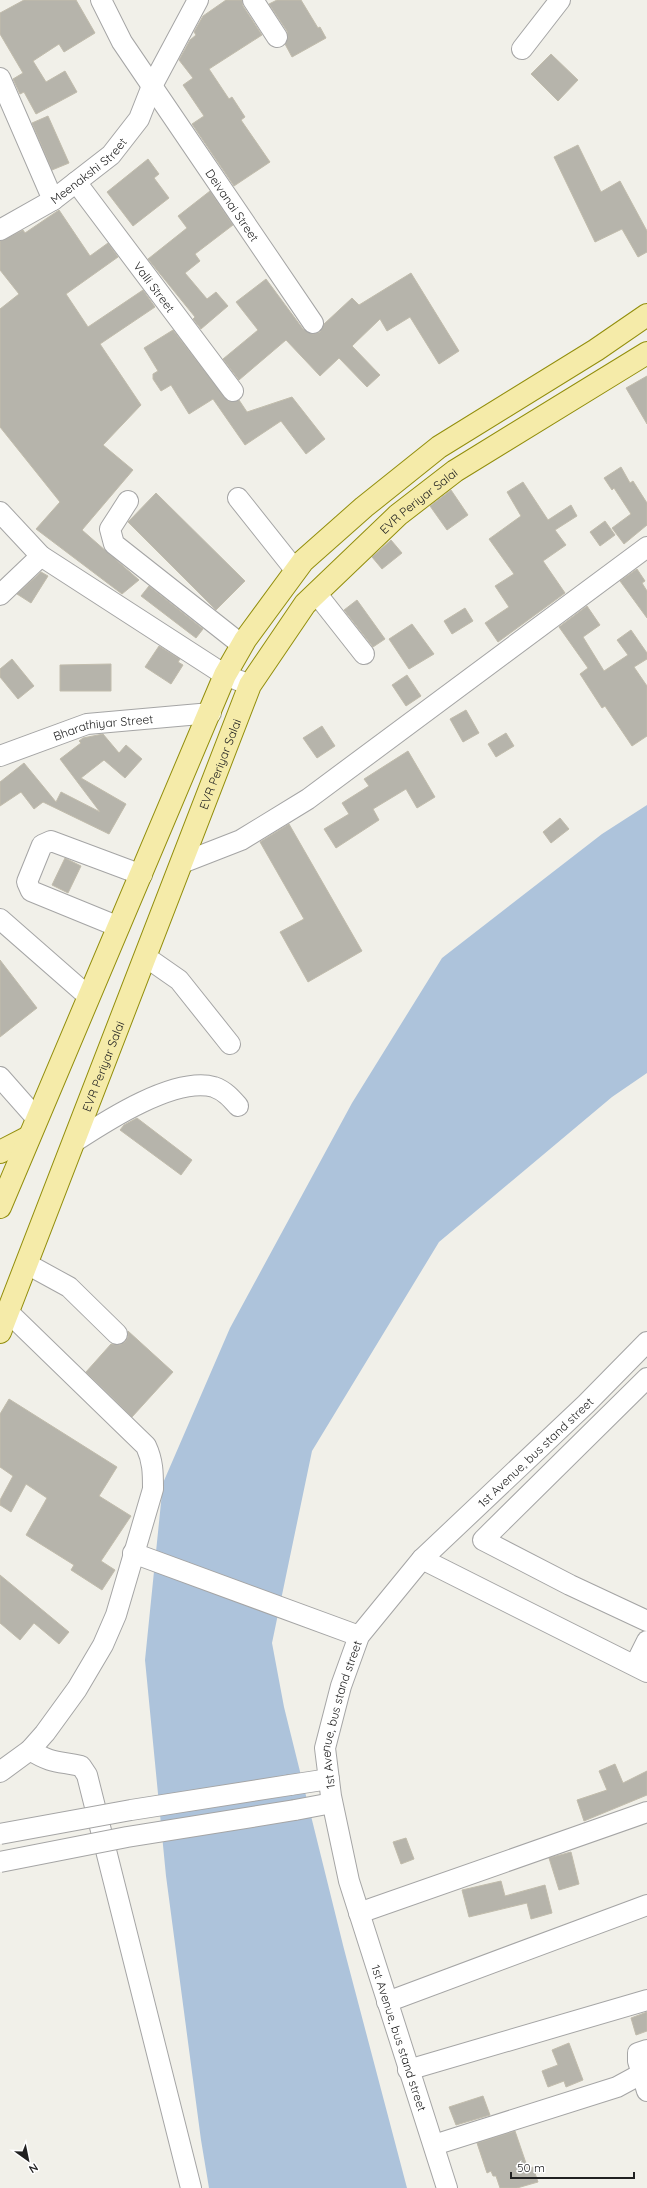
<svg xmlns="http://www.w3.org/2000/svg" width="647" height="2188" viewBox="0 0 647 2188" font-family="Quicksand,sans-serif">
  <style>
    .water { fill: #adc3db }
    .building { fill: #b6b4ab; stroke: #c1bcac }
    .lines { fill: none; stroke-linecap: round; stroke-linejoin: round }
    .minor-casing { stroke: #a5a5a5; stroke-width: 22 }
    .major-casing { stroke: #928e0c; stroke-width: 24 }
    .minor { stroke: #fff; stroke-width: 20 }
    .major { stroke: #f5eba9; stroke-width: 22 }
    .minor-bridge-casing { stroke: #a5a5a5; stroke-width: 22; stroke-linecap: butt }
    .minor-bridge { stroke: #fff; stroke-width: 20 }
    .labels { text-anchor: middle; dominant-baseline: central; stroke-width: 3; stroke-linejoin: round; paint-order: stroke }
    .street-label { font-size: 12px; fill: #212121; stroke: #fff }
  </style>
  <rect width="100%" height="100%" fill="#f1f0e9"/>
  <!-- water -->
  <path class="water" d="M647,805V1073L612,1097L439,1242L312,1451L272,1643L284,1707L344,1949L407,2188H209L201,2140L166,1876L145,1660L163,1483L230,1328L352,1103L442,958L602,834Z"/>
  <!-- building -->
  <path class="building" d="M24,0H76L95,33L64,52L59,44L33,61L46,82L65,71L77,92L36,114L24,92L20,94L13,79L23,73L0,34V13Z
    M226,0H242L243,6L262,35L209,69L229,99L232,97L245,117L241,120L270,162L234,186L192,124L204,116L183,85L193,78L179,60L190,40L196,35L194,32L203,16Z
    M277,0H301L318,28L320,27L326,38L292,57L285,44L288,37L287,31L269,4Z
    M551,54L578,80L558,101L531,74Z
    M48,116L69,163L52,170L32,123Z
    M578,145L601,192L620,181L647,231V252L638,257L622,229L595,242L554,157Z
    M148,159L159,174L154,178L169,198L133,226L107,192Z
    M210,191L233,225L195,254L200,261L185,273L207,299L216,292L228,306L201,329L193,319L195,317L148,259L187,228L178,216Z
    M59,210L90,256L108,243L118,257L66,294L88,327L143,290L155,307L100,344L141,405L103,445L133,470L82,530L139,580L122,594L36,529L60,502L0,427V309L19,294L0,270V241L23,230L25,233Z
    M411,273L459,351L439,364L410,317L387,331L380,319L352,346L380,375L367,387L339,358L320,376L286,340L239,380L223,359L258,330L236,302L266,279L303,329L313,334L320,332L324,324L352,298L359,305Z
    M173,330L228,401L239,400L247,412L292,397L325,439L306,454L281,421L245,445L213,399L189,414L171,385L161,391L153,379V374L158,371L144,348Z
    M647,376V424L626,388Z
    M621,467L630,483L633,481L647,503V525L624,544L612,528L631,514L614,488L612,490L604,478Z
    M523,482L548,520L571,505L577,516L555,530L566,545L543,561L565,593L498,642L485,623L509,607L495,586L514,574L489,539L521,516L507,492Z
    M451,490L468,515L447,530L430,506Z
    M156,493L245,581L216,610L128,522Z
    M605,521L615,535L600,546L590,532Z
    M391,540L402,553L382,569L372,557Z
    M637,569L645,581L642,583L647,591V618L620,581Z
    M41,572L48,576L31,603L17,594Z
    M149,586L203,629L196,638L141,596Z
    M357,600L385,639L373,647L344,610Z
    M587,606L600,625L583,637L604,671L628,655L617,640L631,630L647,653V659L634,667L647,686V736L632,746L605,706L602,708L580,674L588,668L559,627Z
    M465,608L473,621L452,634L444,621Z
    M412,624L434,654L409,669L389,639Z
    M159,646L180,659L178,662L183,665L171,684L145,667Z
    M12,659L34,686L18,699L0,677V669Z
    M111,664V691H60V665Z
    M407,675L421,696L406,706L392,685Z
    M466,710L479,733L463,742L450,719Z
    M322,726L335,746L317,758L303,738Z
    M506,733L514,746L496,757L488,744Z
    M103,734L119,753L126,745L142,759L125,778L104,760L81,778L126,804L109,834L43,802L34,809L21,792L0,806V782L24,763L56,802L61,792L100,812L60,759L81,743L79,741L83,738Z
    M408,751L435,797L417,808L406,789L373,809L379,820L336,848L324,829L349,814L342,803L369,786L364,779Z
    M560,818L569,829L551,843L543,832Z
    M289,824L362,951L308,982L280,932L304,919L260,842Z
    M65,858L81,866L68,893L52,885Z
    M0,960L37,1008L0,1037Z
    M137,1118L192,1160L181,1175L120,1130L124,1125Z
    M128,1331L173,1372L132,1417L86,1372L111,1344L120,1345L125,1342L128,1337Z
    M9,1399L117,1467L99,1496L131,1516L101,1561L115,1570L102,1590L71,1570L74,1565L26,1535L47,1498L26,1484L11,1512L0,1505V1500L13,1476L0,1467V1414Z
    M0,1575L69,1632L59,1644L34,1623L20,1640L0,1623Z
    M615,1764L623,1783L647,1771V1795L584,1821L577,1800L607,1790L599,1771Z
    M406,1838L414,1859L401,1864L393,1842Z
    M571,1852L579,1884L559,1890L549,1858Z
    M501,1881L505,1896L545,1885L552,1913L531,1919L527,1903L469,1917L462,1890Z
    M647,2012V2031L636,2035L631,2018Z
    M569,2043L583,2080L566,2087L564,2081L548,2087L542,2071L558,2065L552,2050Z
    M483,2096L490,2115L456,2125L449,2107Z
    M515,2131L528,2169L533,2167L538,2182L517,2188H500L496,2176H493L491,2171L487,2173L477,2143Z"/>
  <g class="lines">
    <!-- minor casing -->
    <g class="minor-casing">
      <g id="minor">
        <path id="s1" d="M101,0L122,42L313,323"/>
        <path d="M253,0L277,37"/>
        <path d="M522,49L560,0"/>
        <path d="M0,78L53,200"/>
        <path id="s2" d="M76,182L233,391"/>
        <path id="s3" d="M0,230L53,200L111,155L139,119L152,86L198,0"/>
        <path d="M238,498L296,571"/>
        <path d="M128,501L110,529L114,544L242,645"/>
        <path d="M0,512L41,556L225,675L250,685"/>
        <path d="M316,593L364,654"/>
        <path d="M0,595L41,556"/>
        <path id="s4" d="M0,756L87,724L211,713"/>
        <path d="M182,863L241,840L308,799L647,547"/>
        <path d="M0,919L89,997"/>
        <path d="M119,927L31,891L27,882L42,845L51,841L142,875"/>
        <path d="M146,957L179,980L230,1044"/>
        <path d="M0,1077L37,1119"/>
        <path d="M74,1142C106,1121 175,1076 214,1087C225,1091 231,1098 238,1106"/>
        <path d="M27,1264L69,1287L117,1334"/>
        <path d="M647,1378L483,1540L570,1585L647,1621"/>
        <path d="M133,1553L359,1636"/>
        <path d="M422,1559L647,1672"/>
        <path d="M635,1665L647,1641"/>
        <path d="M30,1750C52,1764 59,1761 81,1766L87,1775L191,2188"/>
        <path d="M0,1772L30,1750L45,1733L77,1689L103,1645L116,1615L153,1489C153,1473 153,1461 146,1446L8,1312"/>
        <path d="M290,1785L329,1779"/>
        <path d="M295,1810L332,1803"/>
        <path d="M359,1913L647,1812"/>
        <path d="M387,2002L647,1905"/>
        <path d="M647,2050L638,2053V2061L647,2091"/>
        <path d="M408,2070L647,2000"/>
        <path d="M434,2145L617,2087L641,2074"/>
        <path id="s5" d="M447,2188L349,1881L331,1796L325,1748L341,1686L359,1636L422,1559L586,1404L647,1342"/>
      </g>
    </g>
    <!-- major casing -->
    <g class="major-casing">
      <g id="major">
        <path d="M0,1152L29,1137"/>
        <path d="M0,1207L225,675L245,640L303,561L364,507L439,447L596,350L647,315"/>
        <path id="s6" d="M0,1332L250,685L305,604L398,515L455,471L647,353"/>
      </g>
    </g>
    <!-- minor -->
    <use href="#minor" class="minor"/>
    <!-- major -->
    <use href="#major" class="major"/>
    <!-- minor-bridge casing -->
    <g class="minor-bridge-casing">
      <path id="minor-bridge" d="M0,1834L131,1810L290,1785
        M0,1862L127,1837L295,1810"/>
    </g>
    <!-- minor-bridge -->
    <use href="#minor-bridge" class="minor-bridge"/>
  </g>
  <g class="labels">
    <!-- street labels -->
    <g class="street-label">
      <text stroke="none"><textPath href="#s3" startOffset="107">Meenakshi Street</textPath></text>
      <text stroke="none"><textPath href="#s1" startOffset="244">Deivanai Street</textPath></text>
      <text stroke="none"><textPath href="#s2" startOffset="131">Valli Street</textPath></text>
      <text stroke="none"><textPath href="#s6" startOffset="945">EVR Periyar Salai</textPath></text>
      <text stroke="none"><textPath href="#s4" startOffset="108">Bharathiyar Street</textPath></text>
      <text stroke="none"><textPath href="#s6" startOffset="609">EVR Periyar Salai</textPath></text>
      <text stroke="none"><textPath href="#s6" startOffset="285">EVR Periyar Salai</textPath></text>
      <text stroke="none"><textPath href="#s5" startOffset="830">1st Avenue, bus stand street</textPath></text>
      <text stroke="none"><textPath href="#s5" startOffset="493">1st Avenue, bus stand street</textPath></text>
      <text transform="translate(399 2038) rotate(72)">1st Avenue, bus stand street</text>
    </g>
  </g>
  <!-- north arrow -->
  <g transform="translate(28 2160) rotate(147)" stroke="#ffffff" stroke-width="3" paint-order="stroke">
  <path d="M0-3L7 15L0 10L-7 15Z" fill="#212121"/>
  <text y="-6" font-size="11" font-weight="bold" text-anchor="middle" fill="#212121">N</text>
  </g>
  <!-- scale -->
  <path d="M511 2172v6h123v-6" fill="none" stroke="#212121" stroke-width="2"/>
  <text x="517" y="2172" font-size="12" fill="#212121" stroke="#ffffff" stroke-width="3" paint-order="stroke">50 m</text>
</svg>
